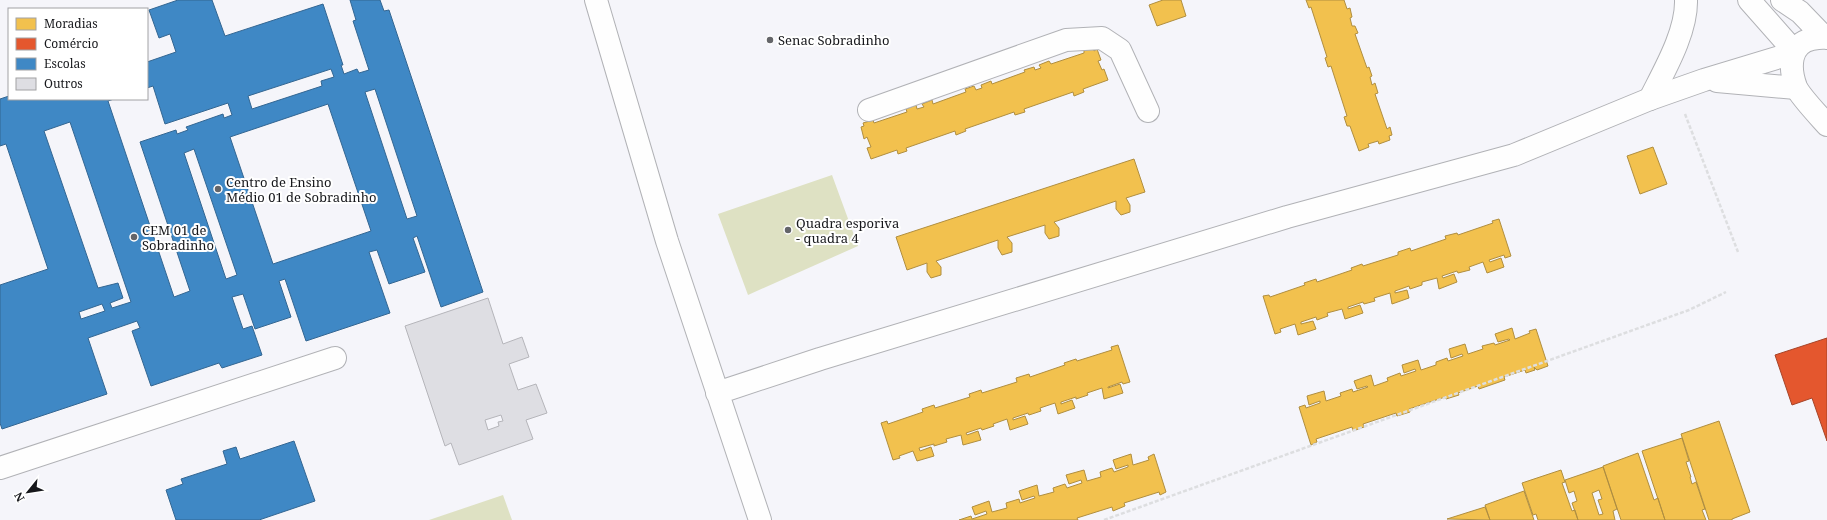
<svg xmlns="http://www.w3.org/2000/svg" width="1827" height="520" viewBox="0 0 1827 520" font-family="'Noto Serif',serif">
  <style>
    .green { fill: #dee1c3 }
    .homes { fill: #f2c14e; stroke: #b08e3f; fill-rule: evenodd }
    .shops { fill: #e4572e; stroke: #a64428 }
    .schools { fill: #3f88c5; stroke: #336692; fill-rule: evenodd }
    .building { fill: #dedee3; stroke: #b5b5ba; fill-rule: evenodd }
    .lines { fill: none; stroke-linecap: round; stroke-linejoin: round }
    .minor-casing { stroke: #b1b2b6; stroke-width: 24 }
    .major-casing { stroke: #b1b2b6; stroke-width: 24 }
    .path { stroke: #dddee0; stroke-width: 2.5; stroke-dasharray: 4 2; stroke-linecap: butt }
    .minor { stroke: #fefefe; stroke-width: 22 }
    .major { stroke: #fefefe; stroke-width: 22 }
    .poi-dot { fill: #646569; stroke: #fff; stroke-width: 1.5 }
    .labels { text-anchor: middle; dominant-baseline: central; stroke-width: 4; stroke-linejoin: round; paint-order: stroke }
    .poi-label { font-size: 13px; fill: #16171b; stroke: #fff; text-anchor: start }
  </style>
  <rect width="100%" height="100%" fill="#f5f5fa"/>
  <!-- green -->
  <path class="green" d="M832,175L858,246L748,295L718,214Z
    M503,495L512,520H429Z"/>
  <!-- homes -->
  <path class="homes" d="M1163,0H1181L1186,16L1157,26L1149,5Z
    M1306,0H1344L1347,9L1350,8L1352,17L1350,18L1352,26H1355L1358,33L1355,34L1367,68L1369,67L1372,76L1370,77L1372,85L1375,83L1378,93L1375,94L1387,129L1390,127L1392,135L1389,136L1390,140L1379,144L1378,141L1368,144L1369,147L1359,151L1350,126H1347L1344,117L1347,116L1331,66L1328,67L1325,58L1327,57L1311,7L1309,8Z
    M1093,47L1094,51L1097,49L1101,60L1098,61L1102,70L1104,69L1108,80L1083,89L1084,92L1074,96L1073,92L1024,109L1025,112L1015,115L1014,112L965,129L966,131L956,135L955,131L906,148L907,151L898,154L897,150L871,159L867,148L871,147L867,137L864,139L861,127L864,126L863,123L873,120L874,123L907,112L906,109L916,105L917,109L924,107L922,104L932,100L933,104L966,92L965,89L974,86L976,90L982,88L981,85L991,81L992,84L1025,72L1024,70L1034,67L1035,70L1041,68L1039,65L1049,61L1051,64L1084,53V50Z
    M1653,147L1667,184L1640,194L1627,156Z
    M1134,159L1145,192L1126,198L1130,205V212L1121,215L1116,209V201L1054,222L1059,228V236L1049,239L1045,233V225L1007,237L1012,243V252L1002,255L998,248V240L936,261L941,267V275L931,278L927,272V263L907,270L896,237Z
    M1499,219L1511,256L1505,258L1504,255L1489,260L1490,262L1501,258L1504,267L1487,273L1483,262L1469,267L1470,270L1458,273L1457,271L1442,276L1443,278L1454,274L1457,282L1439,289L1437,278L1422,282V285L1410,289L1409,286L1395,291V293L1407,290L1409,298L1392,304L1390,293L1374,298L1375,301L1364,304L1363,302L1348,307V309L1360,305L1363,313L1345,319L1342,309L1327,313L1328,316L1317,320L1316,317L1301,322V324L1313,321L1316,329L1298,335L1295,324L1280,329L1281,332L1275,334L1263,296L1269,295L1270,297L1305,285L1304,283L1316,279L1317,282L1352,270L1351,268L1362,264L1363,266L1398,255V252L1410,248L1411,251L1446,239L1445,236L1457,233L1458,235L1493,223L1492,221Z
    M1512,328L1515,339L1530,333L1529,331L1536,329L1548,366L1537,370L1534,367L1535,370L1526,373L1525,370L1504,377L1505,380L1479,389L1478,386L1458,393L1459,395L1446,399L1445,397L1409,409L1410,412L1397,416L1396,413L1363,424L1364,427L1353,431L1352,427L1316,439L1317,442L1311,445L1299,407L1305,405L1306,408L1320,403V401L1309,405L1307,396L1324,391L1326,401L1341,396L1340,393L1352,389L1353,392L1368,387L1367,386L1357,389L1354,381L1371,375L1374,386L1388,381L1387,378L1400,373L1401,376L1416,371L1415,369L1404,373L1402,365L1418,360L1421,370L1436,365V362L1447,358L1448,361L1463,356L1462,354L1451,358L1449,349L1465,344L1468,354L1483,349L1482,346L1494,343L1495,345L1510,340L1509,339L1498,342L1495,334Z
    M1118,345L1130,382L1123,384L1122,382L1108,387V388L1120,384L1123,393L1104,399L1102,388L1087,393L1088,395L1076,399V397L1061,402V404L1072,400L1075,408L1058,414L1055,403L1040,408L1041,411L1029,415L1028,413L1013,418V420L1025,416L1028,424L1010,430L1007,419L993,424L994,426L982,430L981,428L966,433L967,435L978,431L981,440L963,445L961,435L946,439L947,442L934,446V444L919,448L920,451L931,447L934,456L917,461L913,451L899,456L900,458L893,460L881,423L887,421L888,424L923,412L922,409L934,405L935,408L970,397L969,394L981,390L982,393L1017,382L1016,378L1029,374L1030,377L1065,365L1064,363L1076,359L1077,361L1112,350L1111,347Z
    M1719,421L1750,512L1732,519V520H1709L1681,434Z
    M1682,438L1689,461L1686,462L1691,477H1690L1692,484L1696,482L1705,509L1702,510L1706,520H1665L1642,451Z
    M1638,453L1654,500L1658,498L1665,520H1621L1603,466Z
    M1131,454L1133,465L1149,460L1148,457L1154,454L1166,492L1160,495L1159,492L1124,503L1125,506L1113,511L1112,507L1077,518L1078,520H959L971,516L972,519L987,514L986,511L975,515L972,507L989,501L992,512L1007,508L1006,503L1019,499L1020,503L1035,498L1034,496L1022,500L1019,491L1037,485L1039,496L1054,492L1053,488L1065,484L1067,488L1082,483L1081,480L1069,484L1066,475L1084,470L1087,481L1101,477L1100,472L1112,468L1114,472L1128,467V465L1116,469L1113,460Z
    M1603,467L1617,509L1613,511L1615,520H1578L1572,503L1577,501L1574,491L1569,493L1565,480ZM1599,490L1602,499L1598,500L1603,514L1599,515L1592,493Z
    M1561,470L1565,482L1562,483L1572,511L1575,510L1578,520H1538L1536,514L1533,515L1522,483Z
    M1524,491L1534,520H1490L1485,505Z
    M1485,507L1490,520L1447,519Z"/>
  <!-- shops -->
  <path class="shops" d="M1827,338V441L1812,398L1792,405L1775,355Z"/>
  <!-- schools -->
  <path class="schools" d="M178,0H212L225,36L323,4L343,65H341L344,74L357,69L359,73L369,70L353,21L356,20L350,0H380L384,11L389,10L483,292L441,307L417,236L413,238L425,272L389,284L377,250L369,252L390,313L306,341L285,279L279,281L291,317L255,329L243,294L232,297L243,329L252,326L262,355L222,368L219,363L151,386L132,331L140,328L137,321L88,338L107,394L2,429L0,423V285L48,269L6,144L0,146V99L9,96V99H114L108,101L174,297L190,291L140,142L176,130L177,134L188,130L186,127L223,114L224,118L232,115L228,103L165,124L153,86L147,88V62L176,52L170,34L159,38L149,10ZM331,69L334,77L321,81L322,86L252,109L248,96ZM375,89L417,216L407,219L365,92ZM328,104L371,231L273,264L230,137ZM70,122L131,302L112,308L110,303L123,298L118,283L98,288L44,131ZM194,149L237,275L226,279L184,153ZM102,304L105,311L81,319L79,312Z
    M294,441L315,501L259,520H176L166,490L183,484L181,479L227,464L223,451L236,447L240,459Z"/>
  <!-- building -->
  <path class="building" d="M488,298L503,344L522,337L529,357L509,364L518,390L536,384L547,413L526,420L533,439L459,465L451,443L445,446L405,326ZM501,415L503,421L498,422L499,426L488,430L485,420Z"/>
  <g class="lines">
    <!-- minor casing -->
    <g class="minor-casing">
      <path id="minor" d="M596,0L667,241L760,520
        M1717,81L1796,88
        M869,110L1066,40L1102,38L1120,50L1148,111
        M717,393L820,359L1287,217L1514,155L1650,99L1704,80L1793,53
        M0,468L335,358"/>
    </g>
    <!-- major casing -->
    <g class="major-casing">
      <path id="major" d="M1749,0L1794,51
        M1782,0L1800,12L1824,37
        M1827,38C1822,37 1817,38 1812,39C1789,44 1789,68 1796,87C1800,96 1819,116 1827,125
        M1650,99C1664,71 1687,32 1686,0"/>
    </g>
    <!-- path -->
    <path class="path" d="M1685,114L1738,252
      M1104,520L1689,310L1726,292"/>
    <!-- minor -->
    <use href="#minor" class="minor"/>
    <!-- major -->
    <use href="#major" class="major"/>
  </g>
  <!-- markers -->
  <g class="poi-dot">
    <circle cx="770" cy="40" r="4"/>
    <circle cx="218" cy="189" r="4"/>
    <circle cx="788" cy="230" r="4"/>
    <circle cx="134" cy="237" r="4"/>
  </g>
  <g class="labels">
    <!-- poi labels -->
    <g class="poi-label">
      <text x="778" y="40">Senac Sobradinho</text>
      <text x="226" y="182">Centro de Ensino<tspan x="226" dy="15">Médio 01 de Sobradinho</tspan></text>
      <text x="796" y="223">Quadra esporiva<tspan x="796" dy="15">- quadra 4</tspan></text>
      <text x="142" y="230">CEM 01 de<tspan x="142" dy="15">Sobradinho</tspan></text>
    </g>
  </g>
  <!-- legend -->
  <rect x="8" y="8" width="140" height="92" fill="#ffffff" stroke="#a2a2a4"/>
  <rect x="16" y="18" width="20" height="12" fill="#f2c14e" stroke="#a2a2a4"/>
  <text x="44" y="28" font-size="12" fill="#16171b">Moradias</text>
  <rect x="16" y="38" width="20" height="12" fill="#e4572e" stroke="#a2a2a4"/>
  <text x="44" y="48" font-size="12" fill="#16171b">Comércio</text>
  <rect x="16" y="58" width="20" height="12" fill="#3f88c5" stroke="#a2a2a4"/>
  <text x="44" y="68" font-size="12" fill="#16171b">Escolas</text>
  <rect x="16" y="78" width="20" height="12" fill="#dedee3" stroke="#a2a2a4"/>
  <text x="44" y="88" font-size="12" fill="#16171b">Outros</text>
  <!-- north arrow -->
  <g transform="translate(28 492) rotate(240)" stroke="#ffffff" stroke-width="3" paint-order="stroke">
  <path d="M0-3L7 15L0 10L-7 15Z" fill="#16171b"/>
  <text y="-6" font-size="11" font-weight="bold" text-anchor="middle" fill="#16171b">N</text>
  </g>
</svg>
